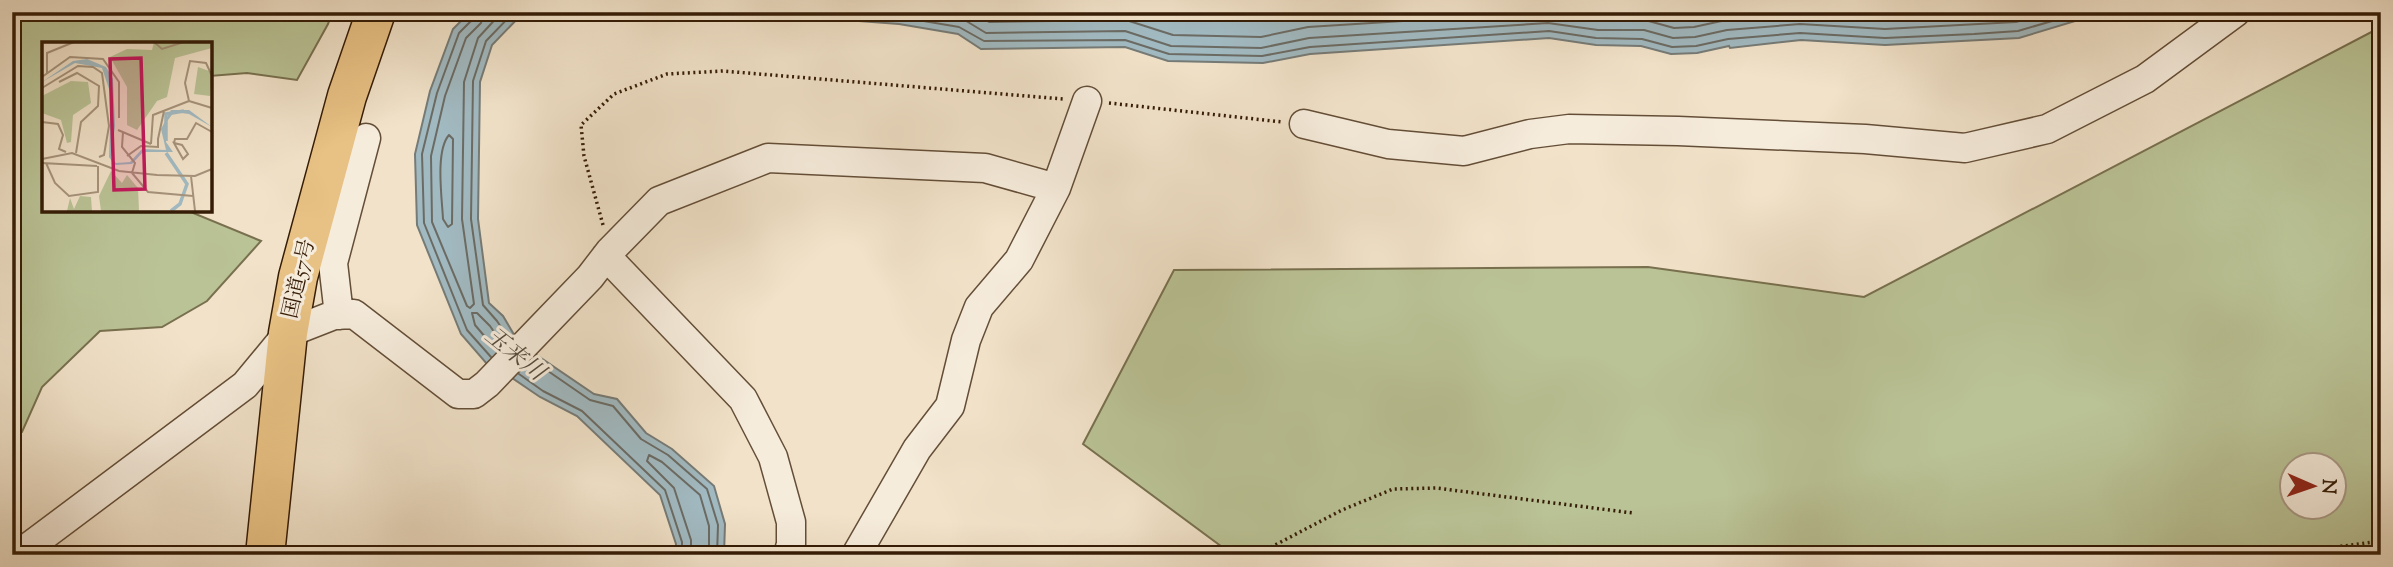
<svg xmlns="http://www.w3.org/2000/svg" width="2393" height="567" viewBox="0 0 2393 567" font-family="'Sorts Mill Goudy','Noto Serif JP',serif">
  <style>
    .green { fill: #bac396; stroke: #78704e; stroke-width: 2; fill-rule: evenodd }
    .water { fill: #a1bac2; stroke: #767b77; stroke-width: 2 }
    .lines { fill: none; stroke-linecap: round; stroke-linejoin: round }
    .shore { stroke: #6b6b64; stroke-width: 2 }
    .minor-casing { stroke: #644e37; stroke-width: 31 }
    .highway-casing { stroke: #351c06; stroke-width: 41 }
    .path { stroke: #351c06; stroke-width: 3.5; stroke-dasharray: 2 3.5; stroke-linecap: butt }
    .minor { stroke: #f6ecdc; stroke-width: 28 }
    .highway { stroke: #e8c184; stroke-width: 38 }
    .labels { text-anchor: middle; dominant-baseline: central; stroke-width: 6; stroke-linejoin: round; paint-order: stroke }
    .street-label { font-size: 21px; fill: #351c06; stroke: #f6ecdc }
    .water-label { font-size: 23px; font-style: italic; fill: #554b3e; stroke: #f6ecdc }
    .inset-river { fill: none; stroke: #a1bac2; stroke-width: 3.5 }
    .inset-road { fill: none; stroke: #a6937b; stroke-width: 2 }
    .view { fill: #c2185b; fill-opacity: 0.15; stroke: #c2185b; stroke-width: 3.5 }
    .inset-edge { fill: none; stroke: #351c06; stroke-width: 3.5 }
  </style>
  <rect width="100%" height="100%" fill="#f1e2c9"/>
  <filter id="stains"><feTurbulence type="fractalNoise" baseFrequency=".00286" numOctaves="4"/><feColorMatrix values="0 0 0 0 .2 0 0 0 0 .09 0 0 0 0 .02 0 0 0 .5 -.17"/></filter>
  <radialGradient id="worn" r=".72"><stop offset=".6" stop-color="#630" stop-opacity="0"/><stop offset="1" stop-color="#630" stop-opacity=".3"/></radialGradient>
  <!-- green -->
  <path class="green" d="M12,12H332L328,24L297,80L247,73L210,76V44H44V210H186L261,241L207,301L162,327L100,331L42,387L22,432L12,436Z
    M2381,27V555H1233L1083,444L1174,270L1648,267L1864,297ZM2292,466H2334V508H2292Z"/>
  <!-- water -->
  <path class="water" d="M470,12H524L492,45L480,82L478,219L489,303L503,316L519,343L594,394L617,399L646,433L672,449L714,486L725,524L724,555H675L676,544L660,495L577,416L540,397L509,376L493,371L461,334L417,225L415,154L430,91L453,29Z
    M816,12H2105L2019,38L1885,45L1801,40L1730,48L1729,46L1697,53L1671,54L1641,46L1596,45L1549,38L1310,54L1263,63L1168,61L1125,47L981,49L958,34L899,24L832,19Z"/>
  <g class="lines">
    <!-- shore -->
    <path class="shore" d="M475,12L473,19L459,33L437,93L422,154L424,223L467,330L491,357
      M483,12L481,23L466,38L445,96L431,156L432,222L467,306L470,308L474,304L462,219L464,82L478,38L502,12
      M840,12L900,17L959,27L984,41L1125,40L1169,54L1262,56L1310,47L1549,31L1596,38L1642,39L1672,47L1696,46L1728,39L1800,33L1885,38L1974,34L2018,31L2083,12
      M925,12L963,19L986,33L1125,31L1171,46L1261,48L1309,38L1548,23L1598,30H1644L1673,38L1695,37L1727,30L1800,24L1885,29L2016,22L2051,12
      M973,12L989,22L1126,20L1173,35L1261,37L1308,27L1544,12
      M1553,12L1598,19L1645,20L1674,28L1694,27L1726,20L1799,14L1885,19L2011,12
      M449,135L453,139L452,224L448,227L443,219C442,198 435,151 449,135Z
      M509,339L497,321L483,305L471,219L473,81L486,41L514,12
      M497,351L475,325L472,313H477L490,326L503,345
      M532,360L590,400L613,406L641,439L668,455L707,489L718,525L717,555
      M519,374L543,391L582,411L665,490L682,542V555
      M691,555V540L674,488L647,461L649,455L662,462L700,495L709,526V555"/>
    <!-- minor casing -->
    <g class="minor-casing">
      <path id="minor" d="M1304,124L1388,144L1464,151L1530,134L1569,129L1678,131L1865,139L1965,148L2047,129L2145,79L2236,12
        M606,256L743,399L773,457L791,522V544L788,555
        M339,315L333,263L366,138
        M18,555L245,385L288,333L334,315L354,314L458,394H474L487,384L590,277L610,251L659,201L768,158L985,168L1056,188
        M856,555L917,449L950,406L966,340L979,307L1019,260L1056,188L1087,101"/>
    </g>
    <!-- highway casing -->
    <g class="highway-casing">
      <path id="highway" d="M265,555L288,333L298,277L347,96L376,12"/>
    </g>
    <!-- path -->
    <path class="path" d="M1109,103L1282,122
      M603,225L584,156L581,125L614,94L667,74L723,71L1063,99
      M1256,555L1342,510L1393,489L1436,488L1633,513
      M2275,555L2381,541"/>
    <!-- minor -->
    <use href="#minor" class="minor"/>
    <!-- highway -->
    <use href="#highway" class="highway"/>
  </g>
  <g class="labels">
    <!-- street labels -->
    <g class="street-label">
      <text transform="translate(300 279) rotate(-77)">国道57号</text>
    </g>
    <!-- water labels -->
    <g class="water-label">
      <text transform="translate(514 355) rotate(39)">玉来川</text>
    </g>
  </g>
  <!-- overview -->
  <g transform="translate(42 42)">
    <rect width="170" height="170" fill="#f1e2c9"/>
    <path d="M112,0H170V6L133,16L125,55L115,59L95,88L85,83V45L68,15L85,7L110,8ZM156,25L170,30L168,54L152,52ZM29,39L46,40L49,61L31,73L29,100L25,101L19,78L0,71V54ZM69,129L80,141L85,133L96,146L97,169H59L57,154ZM38,154L49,155L50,169H25L28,156L32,167Z" fill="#bac396"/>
    <path d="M45,17L64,25L71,37L73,84L69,116L74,121L88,120L100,107L124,108L119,87L129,68H147L170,85L147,72L132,70L123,82L124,100L131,110H101L90,122L73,123L67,115L69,53L60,26L33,21L0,40L31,19Z" fill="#a1bac2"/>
    <path class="inset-river" d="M124,99V72L142,69M124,111L145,142L138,162L129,169"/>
    <path class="inset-road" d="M112,0L120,7L142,0M5,31V11L32,0M0,35L28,15L61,17L77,40V76M17,40L35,31L57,44L56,64L39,80L34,111M0,46L36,24L51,25L60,31L67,84L62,113L57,115M147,59L143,41L148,19L164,21L170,34M147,59L170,66M0,80L16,82L21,93L17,107L24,110M76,88L109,102M81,90L80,105L93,121L90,131L106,150L151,154M116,97L122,69M132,101L133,97H145L154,81L170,90M132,101L140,103L146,112L141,117ZM109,102L111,73L147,59M85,114L99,104L116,105V96M0,117L30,111L77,129L115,133L153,134L170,127M0,121L55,124M4,121L13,141L27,154L56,150V124M149,134L153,169"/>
    <path class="view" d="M99,16L103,147L72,148L68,17Z"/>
    <rect width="170" height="170" class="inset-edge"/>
  </g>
  <!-- margin -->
  <rect width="2393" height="567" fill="none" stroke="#f1e2c9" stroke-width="42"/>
  <rect x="14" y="14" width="2365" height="539" fill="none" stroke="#351c06" stroke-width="3.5"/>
  <rect x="21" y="21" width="2351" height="525" fill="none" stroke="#351c06" stroke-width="2"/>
  <!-- north arrow -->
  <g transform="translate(2313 486) rotate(92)"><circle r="33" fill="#f6ecdc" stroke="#a99986" stroke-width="2"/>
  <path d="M0-5L12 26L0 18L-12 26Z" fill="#8f2418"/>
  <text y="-10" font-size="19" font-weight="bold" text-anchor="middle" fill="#351c06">N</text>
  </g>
  <rect width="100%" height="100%" filter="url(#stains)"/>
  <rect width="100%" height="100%" fill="url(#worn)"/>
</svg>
